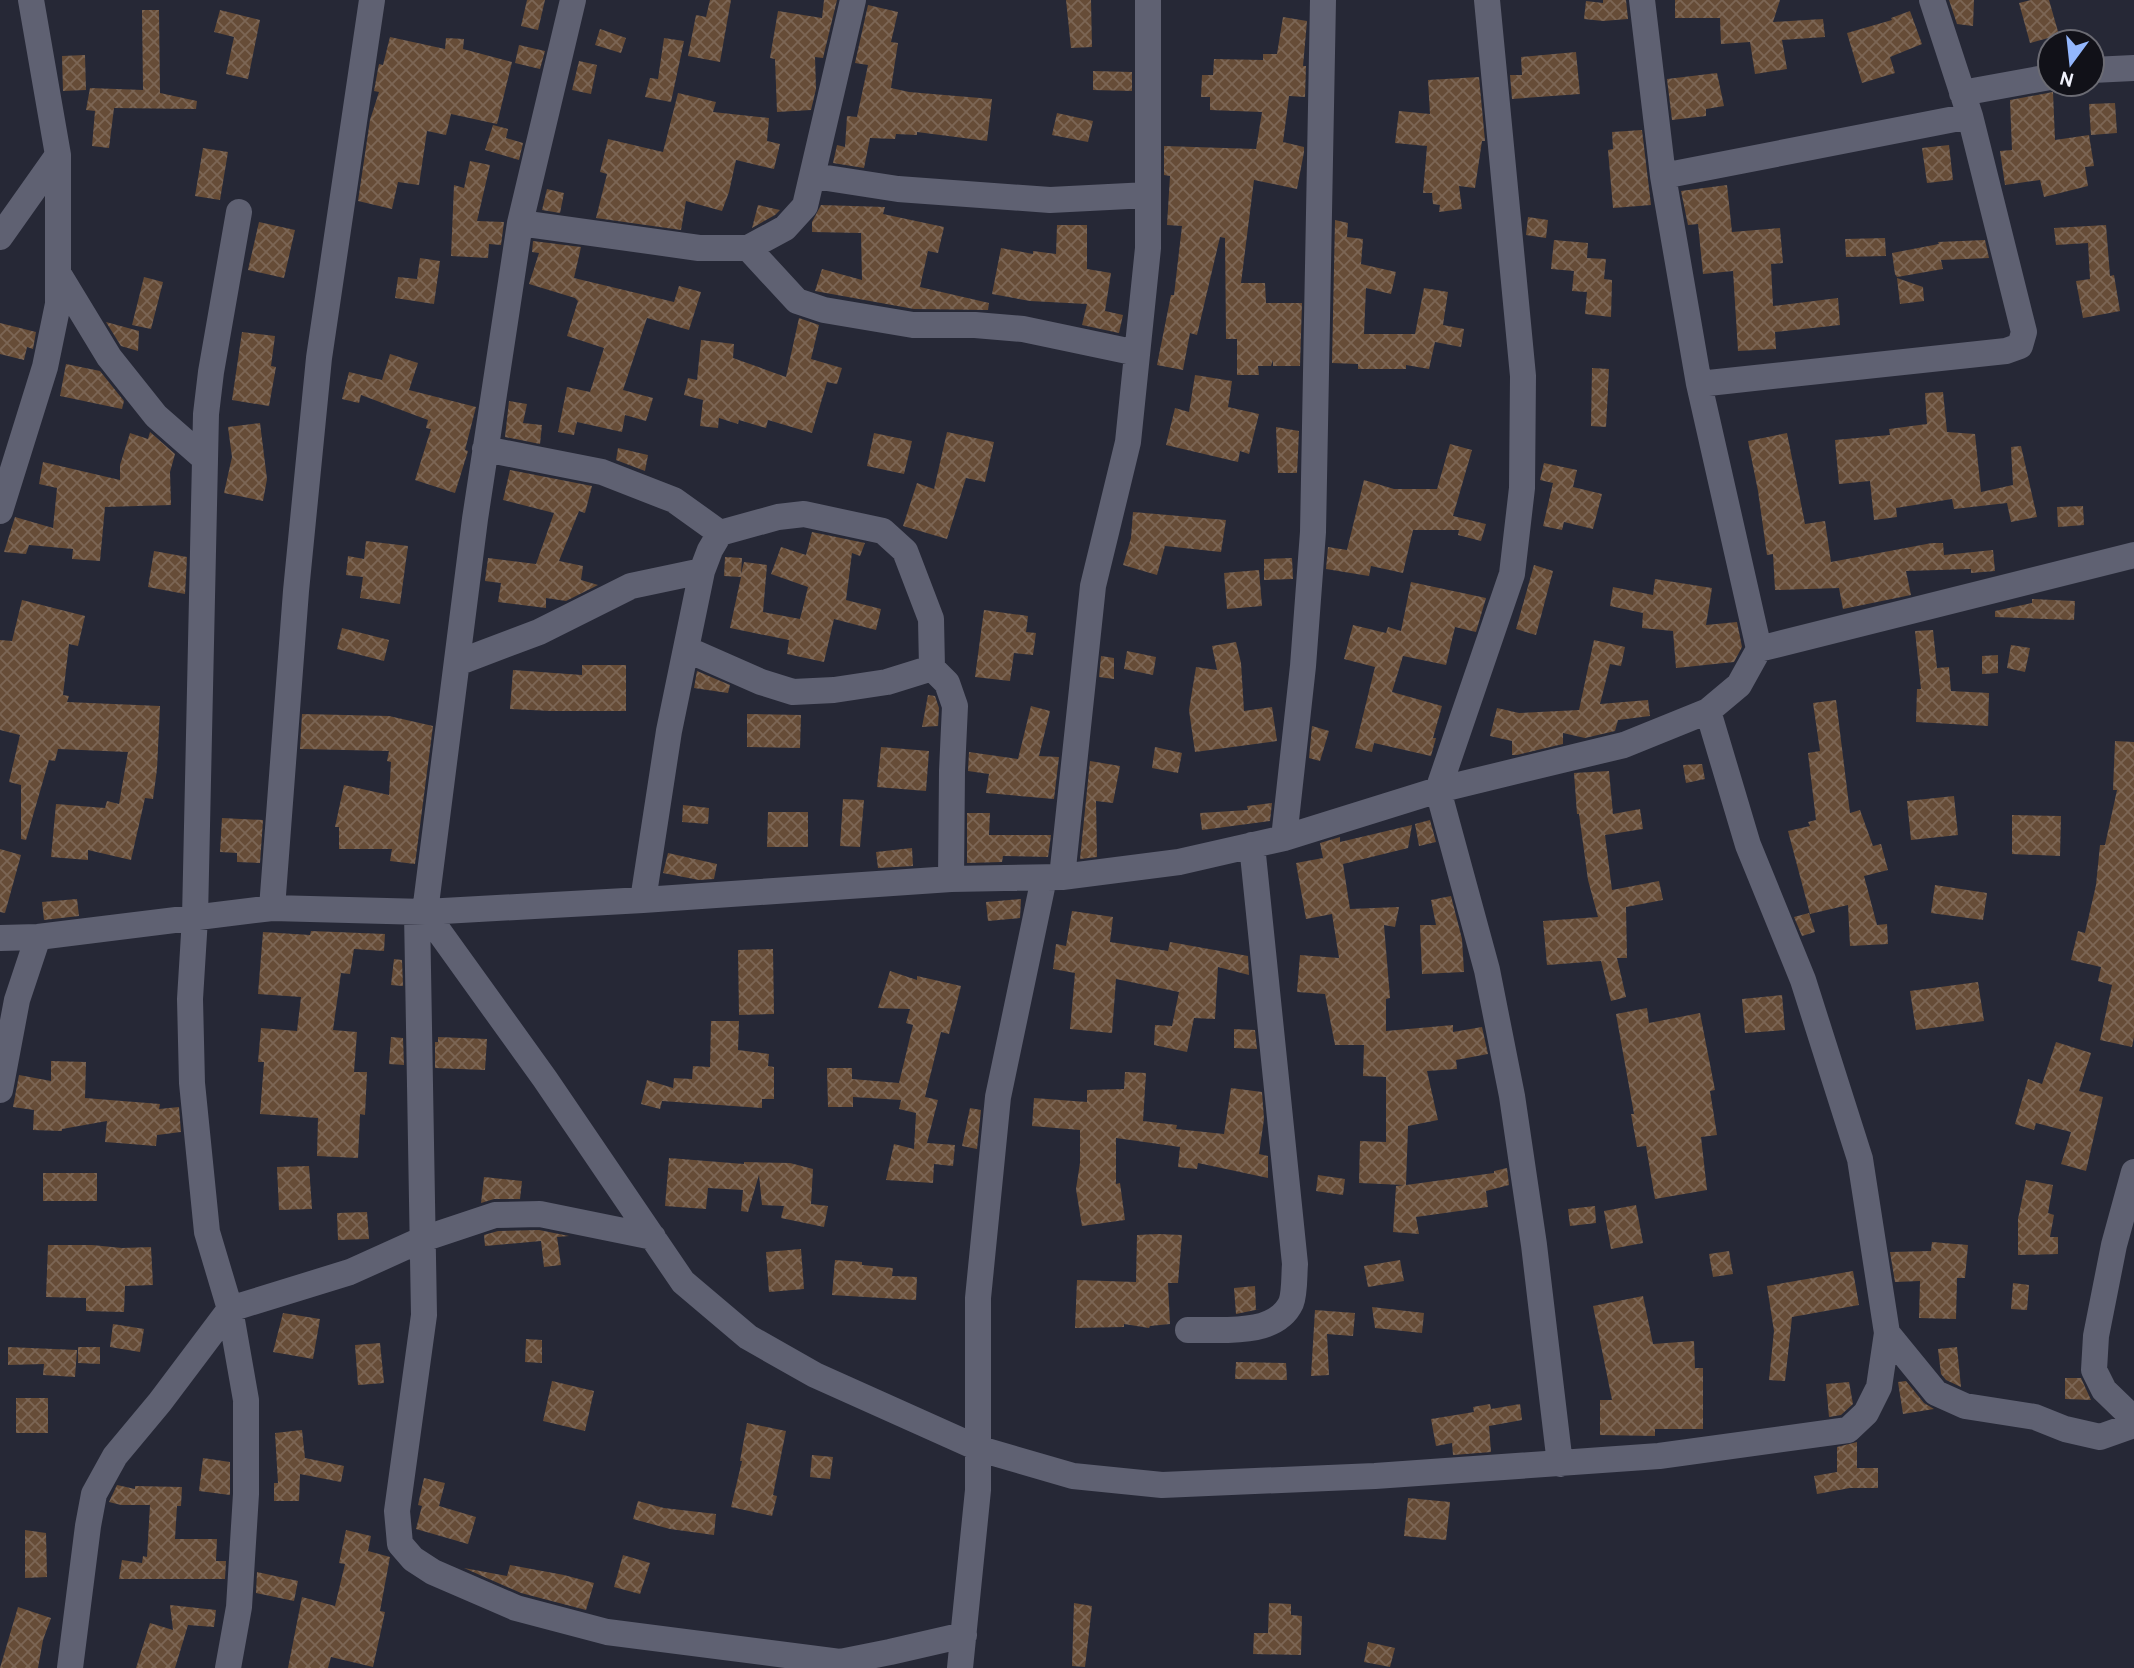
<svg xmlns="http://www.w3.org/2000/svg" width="2134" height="1668" viewBox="0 0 2134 1668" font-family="Overpass,sans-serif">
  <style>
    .building { fill: url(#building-cross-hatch) }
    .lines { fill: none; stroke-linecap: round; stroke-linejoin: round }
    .minor { stroke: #5f6172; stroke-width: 26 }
  </style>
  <defs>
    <pattern id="building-cross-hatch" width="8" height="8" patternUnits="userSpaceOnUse" patternTransform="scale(1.75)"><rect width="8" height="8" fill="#664c37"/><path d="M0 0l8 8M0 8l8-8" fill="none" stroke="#7c6655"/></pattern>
  </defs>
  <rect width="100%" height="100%" fill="#262836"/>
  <!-- building -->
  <path class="building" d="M527,0H545L538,30L521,26Z
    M710,0H731L720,62L688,56L696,15L706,17Z
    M824,0H837L823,58L815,57L816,89L811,110L777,112L775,59L770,58L778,11L822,18Z
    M1066,0H1091L1092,47L1071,48Z
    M1603,0H1626L1628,19L1603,21L1584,19L1586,1L1603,3Z
    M1675,0H1780L1773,22L1823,19L1825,37L1782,40L1787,69L1755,74L1750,42L1721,44L1720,18H1675Z
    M1949,0H1974L1973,26L1957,24Z
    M2031,0H2049L2059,35L2030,43L2019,3Z
    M868,5L898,12L891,42L898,43L891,88L909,92L992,99L987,141L917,132V135L896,134L895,139L870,138L864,168L833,163L837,145L845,147L847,116L857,117L868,65L855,63Z
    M142,10H159L160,93L197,101L196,109L114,108L109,148L92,146L95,111L86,110L90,88L143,90Z
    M220,10L260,20L248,79L226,74L234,37L214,32Z
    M1910,11L1922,44L1890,57L1895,73L1862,83L1847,33L1892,20L1891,18Z
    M1283,17L1307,21L1303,66H1306L1305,97L1289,96L1283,142L1304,147V152L1297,189L1254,180L1241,283H1265L1266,303H1302L1300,366H1273V360L1271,366H1258L1259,375H1237V339H1226L1225,238L1220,237L1197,335L1190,333L1183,370L1157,365L1171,295H1174L1182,226L1167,225L1170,176L1164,175V146L1256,149L1262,112L1210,110V97H1201L1202,75H1213L1214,59L1263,60V54H1277Z
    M600,29L626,38L621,53L595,45Z
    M390,37L445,49L446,38L464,39L463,49L512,62L497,124L451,114L446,135L427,131L419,185L398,182L392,209L358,201L370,120L379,92L374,91L378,69L379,64L383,65Z
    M664,38L684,41L671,102L645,97L650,78L658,79Z
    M519,45L545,51L540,69L515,63Z
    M1576,52L1580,94L1512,99L1510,75H1522L1521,57Z
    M85,55L86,90L63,91L62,56Z
    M579,61L597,65L591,94L572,90Z
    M1093,71L1132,72V91L1093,90Z
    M1717,73L1724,106L1706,109V116L1672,120L1667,79Z
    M1479,77L1485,141H1482L1475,188L1459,186L1462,209L1439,212L1440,205L1433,204L1432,193H1423L1427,146L1395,143L1399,111L1430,114L1428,80Z
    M2053,92L2055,140L2089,135L2094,166L2085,167L2088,186L2044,197L2040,180L2005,185L2000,151L2012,150L2010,100Z
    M678,93L716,102L713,112L769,118L767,141L780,144L774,169L736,160L729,192L722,211L686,201L681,230L596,218L607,174L600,172L608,139L663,152Z
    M2115,103L2117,133L2091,135L2089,104Z
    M1057,113L1093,121L1088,142L1052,135Z
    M493,125L508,129L506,138L523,143L519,160L485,150Z
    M1642,130L1651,205L1613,208L1608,150L1613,149L1612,132Z
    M1949,145L1953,180L1927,183L1922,148Z
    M203,148L228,152L220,200L195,196Z
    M470,161L490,165L477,221L504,222L501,245L489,244L488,258L451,256L454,185L464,188Z
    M1727,185L1732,232L1780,228L1783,263L1771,264L1773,306L1838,298L1840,325L1775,332L1776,349L1738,351L1733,271L1703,274L1698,224L1688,225L1681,191Z
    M547,189L564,193L560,213L542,210Z
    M758,205L780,210L775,215L752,228Z
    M821,205L885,207L883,214L944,227L938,253L928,251L920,287L989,303L988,310L914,309L815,291L822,269L862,280L861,233L812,232V222Z
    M1528,217L1548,220L1546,238L1526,235Z
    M1335,220L1348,223L1347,237L1363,239L1361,264L1396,272L1391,294L1366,288L1364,334H1415L1424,288L1448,292L1443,325L1464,329L1461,347L1435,342L1429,369L1406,365V369H1358V364L1332,363Z
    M259,222L295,230L284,278L248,270Z
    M1057,225H1087V269L1111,273L1105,311L1123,315L1119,333L1082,325L1087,304L1030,301L992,294L1001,248L1033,254V251L1056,254Z
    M2106,225L2110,276L2114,275L2120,311L2083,318L2076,281L2090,279L2088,243L2056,245L2054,228Z
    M1885,238L1886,256L1846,257L1845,239Z
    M1554,240L1588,243L1587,258L1606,259L1604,279L1612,280L1611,317L1585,314L1587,292L1572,291L1574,271L1551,269Z
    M1985,240L1989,258L1941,260L1943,269L1897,277L1895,274L1892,253L1939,244L1938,242Z
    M533,241L581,247L574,278L674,302L679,286L701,292L689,330L647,318L623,390L653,398L646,421L625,415L622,432L577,422L574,435L558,432L567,387L590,392L604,348L567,336L578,301L575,298L529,284L539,253L532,252Z
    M420,258L440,261L434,304L395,298L398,277L417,279Z
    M144,277L163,282L151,329L132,325Z
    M1897,278L1923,287L1924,301L1900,304Z
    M799,318L819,325L811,359L842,368L837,384L827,382L812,433L768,420L766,428L739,420L738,424L719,418L718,428L700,426L703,400L684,395L688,378L697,380L701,340L734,344L733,358L786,377Z
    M106,322L139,331L138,351L121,346Z
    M0,323L36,332L33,349L27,347L24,360L0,354Z
    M242,332L275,336L271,366L276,367L269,406L232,400Z
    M390,354L418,363L409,390L476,407L465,450L468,451L455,493L415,480L431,429L426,428L428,420L361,395L359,403L342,399L349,372L382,380Z
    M66,364L100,371L124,401L122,409L60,396Z
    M1592,368L1609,369L1606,427L1591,426Z
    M1195,375L1232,381L1228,407L1259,414L1249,454L1240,451L1238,462L1166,445L1175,408L1189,412Z
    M1943,392L1947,432L1975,434L1981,492L2013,485L2011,447L2021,446L2037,517L2011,522L2007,503L1954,509L1952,499L1896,508L1897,517L1874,520L1870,481L1839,484L1835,440L1890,435L1889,429L1927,424L1925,393Z
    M509,401L527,404L523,423L542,425L540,444L505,437Z
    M260,423L267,479L263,501L224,493L232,457L228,427Z
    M1276,427L1299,431L1297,473H1278Z
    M150,432L175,454L170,472L171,505L105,507L100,561L72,559L73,549L29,545L26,554L4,552L15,517L53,528L57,488L39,484L43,462L120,480V465L130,433L148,439Z
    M947,432L994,442L985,482L966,478L947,539L903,526L917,483L934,489Z
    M874,433L912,441L904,474L867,466Z
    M1787,433L1805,524L1825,521L1831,562L1932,543H1943L1944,555L1993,550L1995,571L1971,573V569L1906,571L1911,595L1843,609L1839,588L1775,590L1773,554L1767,555L1758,491L1748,441Z
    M1450,444L1472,450L1453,516L1486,524L1481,541L1458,535L1459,530H1413L1403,573L1371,566L1369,576L1326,569L1328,547L1347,550L1364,480L1394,489H1437Z
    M618,448L648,455L645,471L616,460Z
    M1544,463L1577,470L1573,487L1602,494L1593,529L1564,522L1562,530L1543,526L1553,483L1540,480Z
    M510,470L592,486L585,513L579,511L559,561L583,566L581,580L598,585L566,601L546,598V608L498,602L501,583L485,581L488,558L536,564L554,513L503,500Z
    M2083,506L2084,525L2058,527L2057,507Z
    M1133,512L1226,520L1221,552L1165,546L1157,575L1123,565L1131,538Z
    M812,532L865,543L860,556L852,553L846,600L881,609L876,630L834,619L824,662L787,654L789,640L730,628L741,577L724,576L725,557L742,558L741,574L744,562L767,565L763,612L800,619L808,587L771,574L781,547L806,555Z
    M366,541L408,546L400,604L360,598L363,577L346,575L348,556L364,559Z
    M154,551L187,557L185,594L148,587Z
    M1292,558L1293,579L1264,580V559Z
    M1534,565L1553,571L1536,635L1516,629Z
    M1259,570L1262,606L1227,609L1224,573Z
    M1655,579L1712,588L1706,625L1737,622L1742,647L1734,662L1676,668L1673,631L1642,628L1643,613L1610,606L1613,587L1653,595Z
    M1411,582L1486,598L1476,632L1455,627L1446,665L1403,656L1392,692L1442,706L1433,738H1436L1431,756L1374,743L1372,752L1355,748L1375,667L1344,659L1353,625L1386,633L1388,627L1401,631Z
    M2032,599L2075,601L2074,620L1995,617V611L2032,603Z
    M22,600L85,616L78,646L69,644L63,695L69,696L67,702L160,706L157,769L153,799L145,798L131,860L88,850V860L51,857L56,804L105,808L107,801L119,804L128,752L58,749L55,761L49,760L26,840L21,839V785L9,782L20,735L0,730V640L12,641Z
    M984,610L1028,616L1026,632L1036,633L1033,655L1014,653L1010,681L975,677Z
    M342,628L389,640L384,661L337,649Z
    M1933,630L1937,668L1949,667L1951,691L1989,693L1988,726L1916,722L1917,689H1921L1915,631Z
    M1594,640L1625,647L1621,666L1610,664L1600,704L1648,700L1650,716L1618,720L1615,731L1585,738L1563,733V744L1517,755H1512V741L1490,736L1497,708L1519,713L1579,710Z
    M1236,642L1241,663L1244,711L1272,707L1277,741L1195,752L1189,710L1196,667L1217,670L1212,646Z
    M2011,645L2030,648L2025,672L2007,668Z
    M1127,651L1156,657L1153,675L1124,669Z
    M1998,655V673L1982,674V656Z
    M1101,656L1114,658V679L1099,677Z
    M582,665H626V711H551L510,709L513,670L582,675Z
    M697,671L730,685L728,693L694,688Z
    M928,695L935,696L939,708L938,726L922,727Z
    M1836,700L1850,813L1860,810L1873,846L1881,844L1888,870L1864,876L1877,925L1887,924L1888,944L1850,946L1848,905L1810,914L1788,831L1810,826L1808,822L1816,820L1808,753L1820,751L1813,703Z
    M1031,706L1050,711L1039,756L1059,757L1054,799L986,793L989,774L968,771L969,752L1018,759Z
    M302,714L389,716L433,726L415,864L390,861L392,849H339V827H335L344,785L389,795L391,762L387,761L389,751L300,749Z
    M747,714L801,715L800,748L747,747Z
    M1312,726L1329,731L1320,761L1309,758Z
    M2115,741L2134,742V1037L2132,1047L2100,1040L2112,985L2098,981L2101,967L2071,960L2078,931L2085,933L2096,885L2100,845H2105L2117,790H2113Z
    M881,747L929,751L926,791L877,787Z
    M1155,747L1182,753L1178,773L1152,768Z
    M1090,761L1120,766L1113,803L1096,801L1097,857L1080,859Z
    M1702,764L1705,779L1686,783L1683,765Z
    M1609,771L1613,814L1640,809L1643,829L1605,835L1612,890L1659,881L1663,900L1626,907L1627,958H1617L1626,997L1611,1001L1601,961L1547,965L1543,921L1598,917L1588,880L1579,814H1577L1574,773Z
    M1954,796L1958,835L1911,840L1907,801Z
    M843,799L864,800L860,847L840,846Z
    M1272,803L1270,821L1202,830L1200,813L1248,810L1247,806Z
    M683,805L709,808L708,824L682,822Z
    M768,812H808V847H767Z
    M967,813H990L989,835H1051L1048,857L1003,856L1002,862L967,863Z
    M2012,815L2061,816L2060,856L2012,854Z
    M222,818L263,820L260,863L237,862V853L220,852Z
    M1430,820L1436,842L1419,846L1415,824Z
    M1412,825L1408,848L1343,864L1350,909L1399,907L1395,927L1384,925L1390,998L1386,999V1031L1453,1025V1032L1482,1027L1488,1054L1456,1060L1457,1069L1427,1071L1438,1120L1408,1126L1406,1185L1494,1173V1171L1507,1168L1509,1185L1486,1191L1488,1207L1416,1217L1419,1234L1393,1232L1396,1186L1404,1185L1359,1183L1360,1141L1386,1142V1077L1363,1076L1364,1045H1335L1325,994L1297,992L1300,955L1339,958L1332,914L1306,919L1296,863L1323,858L1320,843L1340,837V842Z
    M912,848L913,866L878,868L876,852Z
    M0,849L21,855L5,913L0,912Z
    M668,853L717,864L714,879L699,880L663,873Z
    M1935,885L1987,893L1983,920L1931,913Z
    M1451,896L1462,939L1464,972L1422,974L1420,925H1436L1431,900Z
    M77,899L79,916L44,920L42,902Z
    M1021,899L1020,918L988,921L986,902Z
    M1072,911L1113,917L1110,942L1168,951L1170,942L1248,956L1249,975L1218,967L1215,1019L1194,1018L1187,1052L1154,1045L1155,1025L1172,1026L1179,992L1116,979L1112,1033L1070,1029L1075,973L1053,969L1056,944L1066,946Z
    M1809,913L1815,932L1802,936L1794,917Z
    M311,931L385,934L384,951L354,949L350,974L341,973L333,1030L357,1032L354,1072H367L365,1115L360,1114L358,1158L317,1156L318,1118L260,1114L264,1062H258L261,1028L297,1031L301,997L258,994L263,932L310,935Z
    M773,949L774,1014L739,1015L738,950Z
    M394,959L402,960L403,986L391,985Z
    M890,971L917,980V976L961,986L949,1034L941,1032L925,1097L938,1100L927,1143L955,1145L953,1166L934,1164L933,1183L886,1180L894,1144L914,1149L916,1113L899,1109L901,1100L853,1097V1107H828L827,1068H852V1079L899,1083L913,1025L906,1023L910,1009L878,1008Z
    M1978,982L1984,1021L1916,1030L1910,991Z
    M1782,995L1785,1030L1745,1033L1742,999Z
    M1647,1008L1649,1023L1700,1013L1715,1090L1710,1091L1717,1135L1701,1137L1707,1190L1655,1199L1646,1146L1637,1147L1631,1114H1634L1616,1014Z
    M711,1021H739L738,1050L769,1054L768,1066L774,1067V1099H762V1108L662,1101L660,1109L641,1104L647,1080L673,1088L674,1078L692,1079L693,1066L710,1067Z
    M1234,1029L1255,1030L1257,1049L1234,1048Z
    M391,1037L403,1038L404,1065L389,1064Z
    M438,1037L487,1039L485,1070L435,1068V1042H438Z
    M2056,1042L2091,1053L2079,1091L2103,1097L2086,1171L2061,1164L2071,1132L2036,1123L2034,1130L2015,1124L2028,1079L2042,1084Z
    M51,1061L86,1062L85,1098L160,1104L159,1109L179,1107L181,1132L157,1135L156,1146L105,1142L107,1121L62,1129V1131L33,1130L34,1110L13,1107L19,1075L51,1081Z
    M1125,1072L1146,1073L1143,1121L1177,1125L1176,1129L1224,1134L1231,1088L1262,1092L1264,1119L1259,1154L1268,1156V1178L1198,1163L1197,1169L1178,1167L1180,1147L1116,1138V1184L1120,1183L1125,1220L1082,1226L1076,1189L1080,1163V1130L1032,1126L1034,1098L1087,1102V1090L1124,1089Z
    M970,1108L981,1110L977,1149L962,1146Z
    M669,1158L744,1164V1162L790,1163L813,1169L811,1204L828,1206L824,1227L781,1218L784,1206L762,1205L759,1175L748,1212L741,1211L743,1190L708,1188L706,1209L665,1206Z
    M309,1166L312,1209L279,1210L277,1167Z
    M43,1173H97V1201H43Z
    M1318,1175L1345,1179L1343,1195L1316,1191Z
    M484,1177L522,1181L520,1199H494L481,1203Z
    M2026,1180L2053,1185L2048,1213L2054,1215L2050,1237H2058V1254L2018,1255V1219Z
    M1636,1205L1643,1243L1611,1249L1604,1211Z
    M1595,1206L1596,1223L1570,1226L1568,1209Z
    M367,1212L369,1239L338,1240L337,1213Z
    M539,1230L569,1236L557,1237L561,1265L544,1267L541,1241L485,1246L484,1235L498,1231Z
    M1158,1234L1182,1235L1178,1283H1168L1170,1324L1150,1326L1149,1328L1124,1324V1327L1075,1328L1077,1280L1136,1282L1137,1235Z
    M1932,1242L1968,1245L1965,1278H1957L1956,1319L1919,1318L1920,1281L1895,1282L1890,1252L1931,1251Z
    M48,1245H92L122,1248L151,1247L153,1285L125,1286L124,1312L86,1311V1298L46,1297Z
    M801,1249L804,1289L769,1292L766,1252Z
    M1729,1251L1733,1274L1713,1277L1709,1254Z
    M835,1260L862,1262V1265L893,1268L892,1276L917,1277L916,1300L832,1295Z
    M1400,1260L1404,1281L1368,1287L1364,1266Z
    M1853,1271L1859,1305L1792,1317L1785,1381L1769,1380L1774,1331L1767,1286Z
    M2013,1283L2029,1285L2027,1310L2011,1309Z
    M1255,1286L1256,1310L1260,1309L1236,1314L1234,1288Z
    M1643,1296L1653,1344L1694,1341L1695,1368H1703V1429H1655V1436L1600,1435V1400H1612L1593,1306Z
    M1372,1307L1424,1313L1422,1333L1375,1328Z
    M1315,1310L1355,1313L1353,1336L1327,1334L1329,1375L1311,1376Z
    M283,1313L320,1319L313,1359L273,1352Z
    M113,1324L144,1329L140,1352L110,1347Z
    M526,1339L542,1340V1363L525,1362Z
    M380,1343L384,1383L358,1385L355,1345Z
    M8,1347L77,1350L75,1377L43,1375L44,1364L8,1365Z
    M78,1347H100V1364L78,1363Z
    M1957,1347L1961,1387L1946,1380L1941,1374L1938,1349Z
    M1236,1362L1286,1363L1287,1380L1235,1379Z
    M2065,1378H2081L2091,1400L2065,1399Z
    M552,1381L594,1391L585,1431L543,1421Z
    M1906,1381L1924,1403L1934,1409L1903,1414L1898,1382Z
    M1849,1382L1853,1404L1841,1415L1829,1417L1826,1384Z
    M16,1398H48V1433H16Z
    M1490,1404L1491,1409L1520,1404L1522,1420L1489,1426L1491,1452L1453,1455L1452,1443L1436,1446L1431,1419L1474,1412L1473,1407Z
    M747,1423L786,1431L773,1495L777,1496L772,1516L731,1507L742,1461H740Z
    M302,1430L305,1458L344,1466L341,1482L300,1474L299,1501H274V1483H278L275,1433Z
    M1857,1442V1468H1878V1488H1850L1817,1494L1814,1476L1837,1472V1447Z
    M812,1455L833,1457L830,1479L810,1477Z
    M203,1458L230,1462V1495L199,1491Z
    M424,1478L445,1483L439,1506L476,1517L468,1544L416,1529L422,1506L418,1505Z
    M117,1485L135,1489V1486L182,1487L181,1506H177L175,1539H217L216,1561H226L225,1579H119L122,1560L142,1563L143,1556L147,1557L150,1505H121L109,1502Z
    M1408,1498L1450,1502L1446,1540L1404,1536Z
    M638,1501L664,1508L716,1514L714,1535L670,1529L633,1519Z
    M25,1530L46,1533L47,1577L25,1578Z
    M346,1530L371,1536L368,1551L390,1557L380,1611L385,1612L373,1667L331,1657L328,1668H288L302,1597L335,1606L345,1564L339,1563Z
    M623,1555L650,1563L640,1594L614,1587Z
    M510,1565L564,1575L594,1583L586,1610L521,1593L464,1568L507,1576Z
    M257,1572L298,1581L294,1601L256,1593Z
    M1074,1603L1092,1606L1085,1667L1072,1666Z
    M1269,1603L1291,1604V1615L1302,1616L1301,1655L1253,1654L1254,1633H1268Z
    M170,1605L216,1610L214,1627L188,1625L175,1668H136L150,1623L173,1630Z
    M18,1607L51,1618L43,1640L38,1668H0Z
    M1368,1642L1395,1648L1390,1667L1364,1662Z"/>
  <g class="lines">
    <!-- minor -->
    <path class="minor" d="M573,0L520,223L475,519L425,912L545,1079L683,1282L748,1337L815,1375L980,1449L1073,1476L1162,1485L1375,1476L1659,1456L1848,1430L1866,1413L1879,1387L1887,1333L1860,1159L1803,980L1748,845L1708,711
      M1487,0L1523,376L1522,488L1512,574L1438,790L1487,970L1512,1096L1534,1245L1560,1464
      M1642,0L1663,176L1699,384L1759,649
      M2092,70L2134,68
      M1962,93L2050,77
      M814,176L898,189L1050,200L1148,195
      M1663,176L1970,116
      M520,223L699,248H748L785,228L805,206L853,0
      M0,237L58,155
      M748,248L797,301L824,310L913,325H975L1023,329L1137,353
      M58,273L109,357L156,416L205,459
      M1699,384L2006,351L2020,346L2024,332L1970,116L1932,0
      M485,449L602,472L674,500L720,533
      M0,511L45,367L58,304V155L31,0
      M686,649L761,682L793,692L834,690L887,682L932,668
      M457,663L539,632L631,586L702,571
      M1284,838L1303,666L1313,532L1323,0
      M1062,877L1093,586L1128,442L1148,248V0
      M643,900L669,731L702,571L710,550L720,533L778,517L804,514L883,531L905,551L931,619L932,668L947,683L955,706L952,771L951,879
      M272,908L296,591L319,358L372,0
      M417,912L424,1315L397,1511L400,1544L413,1559L433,1572L516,1608L607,1632L840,1662L890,1652L964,1635
      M0,938L38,937L272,908L425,912L643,900L951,879L1062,877L1179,862L1284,838L1438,790L1624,745L1708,711L1739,685L1759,649L2134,555
      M0,1090L17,1000L38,937
      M2134,1172L2114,1245L2096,1336L2094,1370L2104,1390L2134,1419
      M1188,1330C1220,1329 1275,1337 1291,1303C1295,1293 1294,1275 1295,1264L1252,845
      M1887,1333L1936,1393L1965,1406L2035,1417L2065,1429L2100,1437L2134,1425
      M70,1668L88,1526L94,1494L115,1456L160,1402L230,1309L350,1272L423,1239L495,1215L540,1214L653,1237
      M228,1668L239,1607L246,1494V1400L230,1309L207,1232L192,1083L190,999L195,918L206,414L211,372L239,212
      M960,1668L978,1490V1298L998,1097L1044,878"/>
  </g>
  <!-- north arrow -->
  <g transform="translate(2071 63) rotate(195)"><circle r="33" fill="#111118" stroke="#6b6b73" stroke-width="2"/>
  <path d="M0-5L12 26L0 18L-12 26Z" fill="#93b7fd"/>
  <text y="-10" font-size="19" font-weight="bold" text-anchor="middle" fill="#f1f2fc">N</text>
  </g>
</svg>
